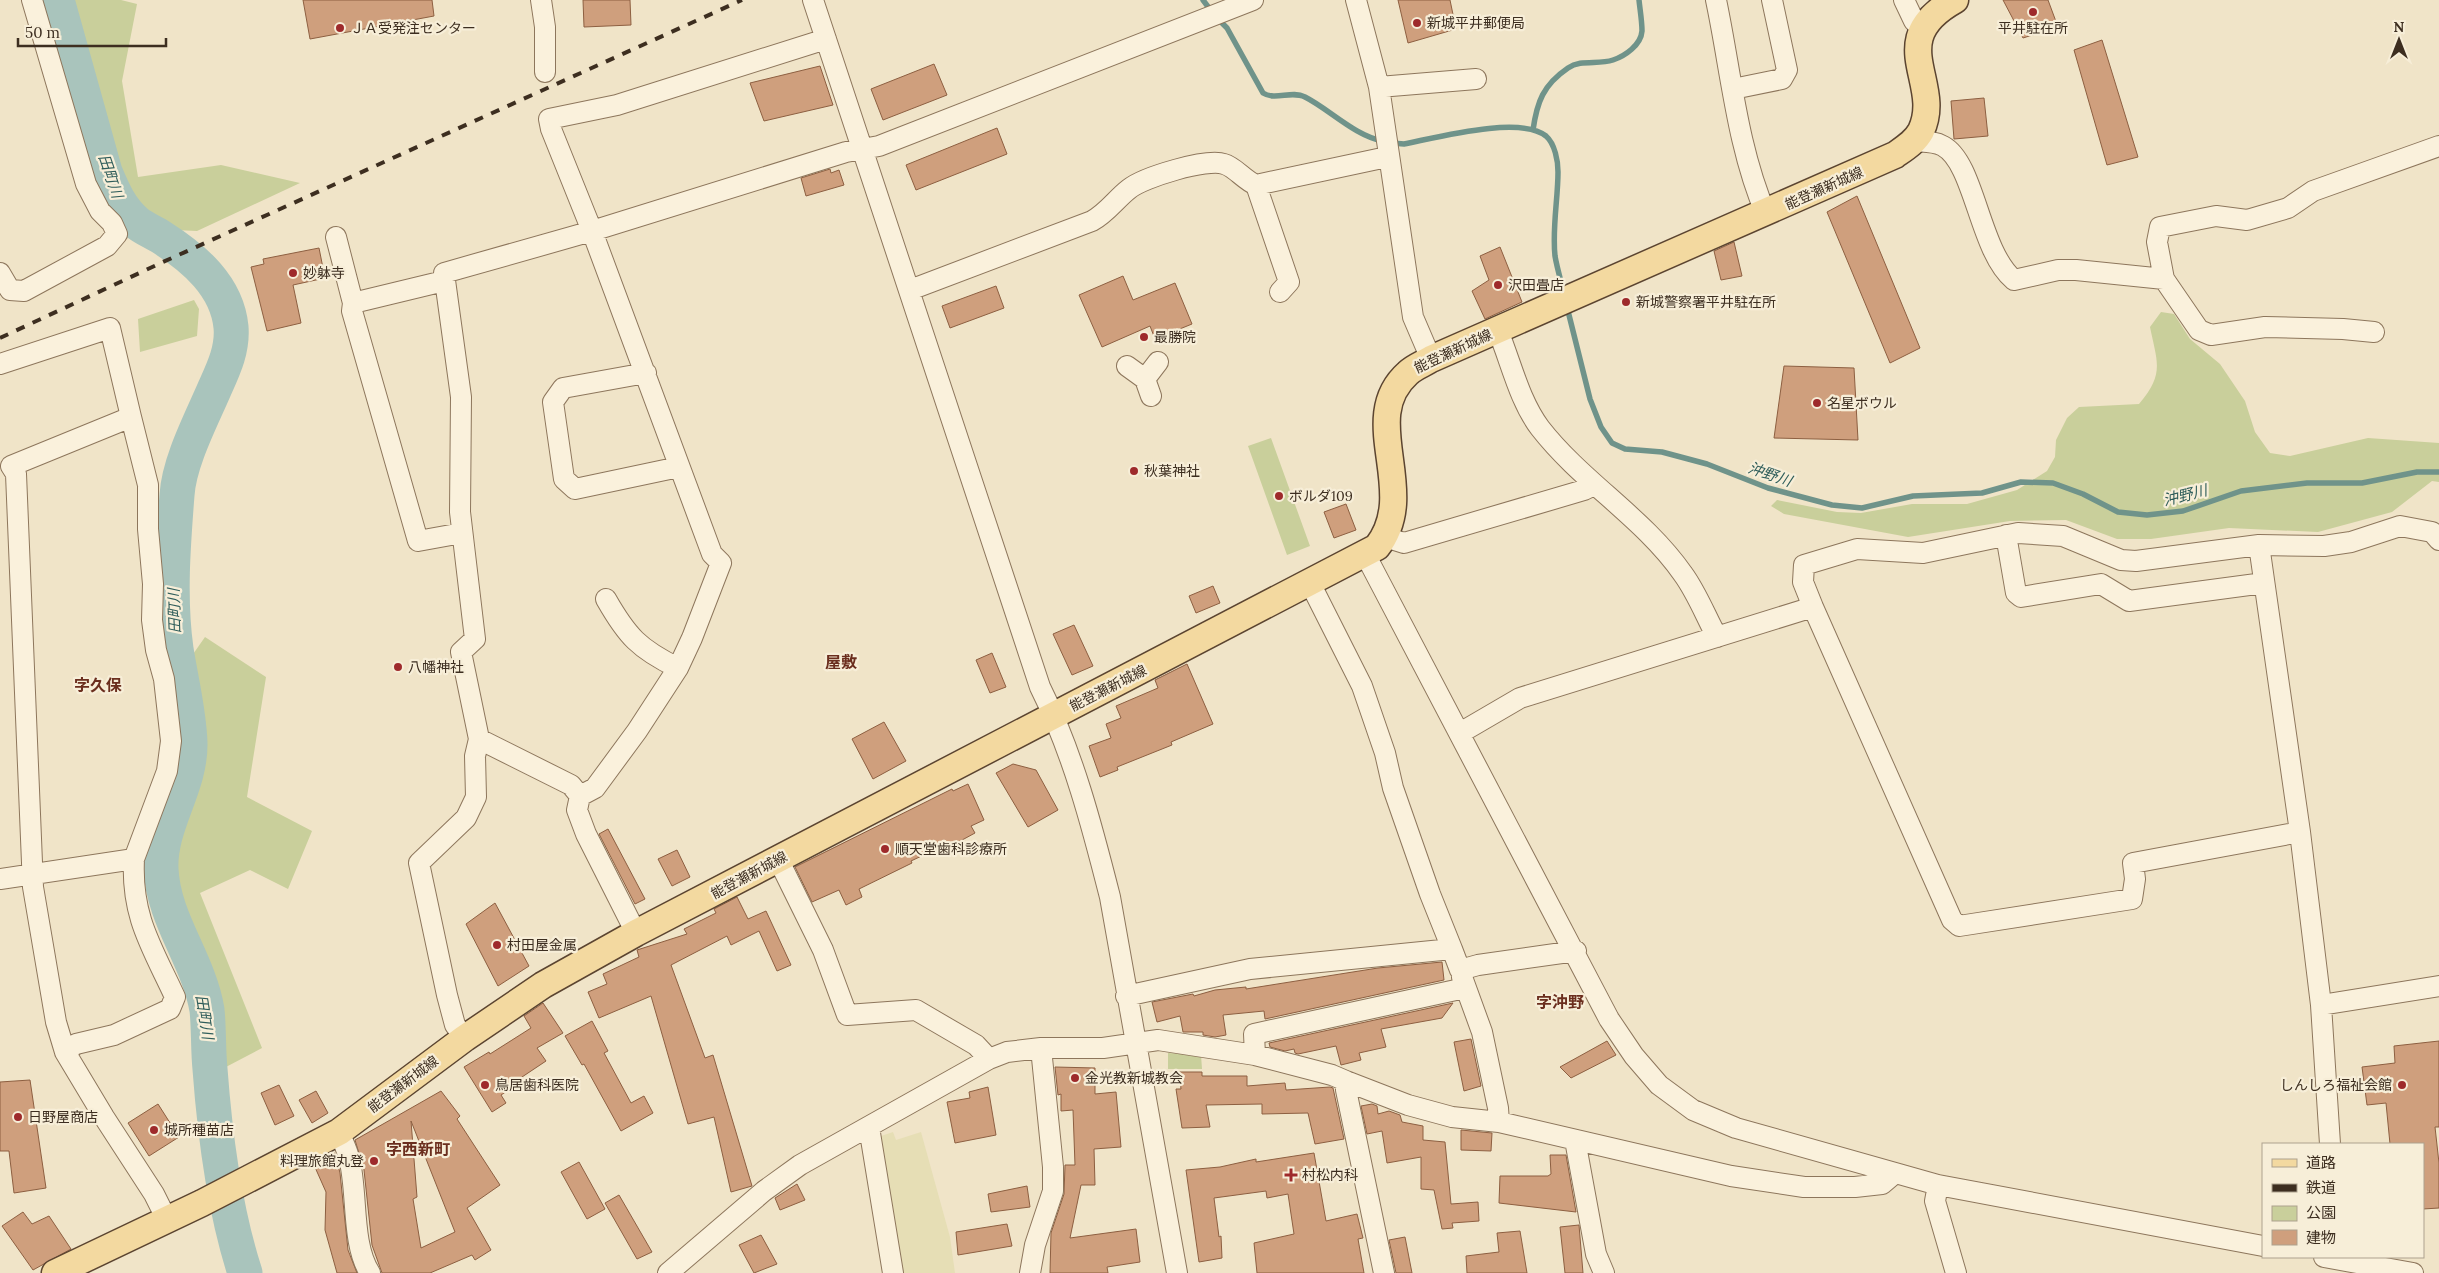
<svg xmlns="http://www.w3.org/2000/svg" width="2439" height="1273" viewBox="0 0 2439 1273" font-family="Lora,'Noto Sans JP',serif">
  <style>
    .farmland { fill: #e6deb5 }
    .green { fill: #c9cf9b }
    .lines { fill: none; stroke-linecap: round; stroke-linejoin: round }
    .stream { stroke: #6f938a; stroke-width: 5.5 }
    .river { stroke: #a9c4bc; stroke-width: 35 }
    .building { fill: #cf9f7d; stroke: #8d5f41; fill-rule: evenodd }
    .minor-casing { stroke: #8d765c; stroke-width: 22 }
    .major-casing { stroke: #5b4430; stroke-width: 29 }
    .minor { stroke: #faf1dc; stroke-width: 20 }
    .major { stroke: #f3d9a0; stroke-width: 26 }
    .rail { stroke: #3d2e20; stroke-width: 4; stroke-dasharray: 9 9; stroke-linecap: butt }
    .poi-dot { fill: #9e2a2b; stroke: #f7eed8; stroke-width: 2 }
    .labels { text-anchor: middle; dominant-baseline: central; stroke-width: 4.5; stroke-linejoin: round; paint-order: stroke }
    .poi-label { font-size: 14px; fill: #3d2e20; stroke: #f7eed8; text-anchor: start }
    .street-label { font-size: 14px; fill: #3d2e20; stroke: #f7eed8 }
    .water-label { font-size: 15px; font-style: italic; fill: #2f5d5a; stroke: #f7eed8 }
    .quarter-label { font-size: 16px; font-weight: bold; fill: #6b2e1e; stroke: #f7eed8 }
  </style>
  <rect width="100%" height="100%" fill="#f0e4c8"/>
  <!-- farmland -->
  <path class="farmland" d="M893,1132L896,1140L921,1132L950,1237L955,1273H898L878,1137Z"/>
  <!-- green -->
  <path class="green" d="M67,0H121L137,4L122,81L138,177L221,165L300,183L197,231L175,230L142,214L123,177Z
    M194,300L199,309L197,336L140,352L138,319Z
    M2161,312L2174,314L2190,339L2220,364L2245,401L2255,432L2270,453L2290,456L2368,438L2439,443V482L2432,481L2392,512L2318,532L2229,528L2151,539H2117L2066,520L2010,521L1908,537L1784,514L1771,506L1777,500L1837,512L1861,513L1912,504H1967L2017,490L2047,471L2055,457L2056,440L2067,418L2079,407L2139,404C2165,374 2157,362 2150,327Z
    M1271,438L1310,546L1287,555L1248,446Z
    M205,637L266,677L247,797L312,831L288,889L250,870L200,893L262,1048L224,1068L213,990L175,904L170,868L182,818L202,758L204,715L191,657Z
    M1168,1053L1201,1055L1202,1069H1168Z"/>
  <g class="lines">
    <!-- stream -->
    <path class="stream" d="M1203,0L1212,12
      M1218,19L1227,28L1263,93C1276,101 1291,90 1305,97C1329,109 1355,136 1383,141
      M1533,130C1537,102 1543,85 1568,68C1581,59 1598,65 1613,60C1625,56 1641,45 1642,31C1642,21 1640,10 1639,0
      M1392,143L1404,144C1435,138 1520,115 1546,136C1555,144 1558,161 1558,172C1558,199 1552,228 1555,256C1557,268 1561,281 1564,293
      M1567,307L1590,399L1601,427L1612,443L1625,449L1662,452L1707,464L1768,488L1832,505L1862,508L1913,496L1982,493L2021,482L2053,483L2083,494L2118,512L2147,515L2183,511L2241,491L2307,483H2362L2417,472H2439"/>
    <!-- river -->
    <path class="river" d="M57,0L105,172C113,191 120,208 136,222C143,228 153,232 161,237C194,258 227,286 231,327C233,350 223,370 214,390C201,420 179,462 177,495C173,546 169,599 176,649C181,681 189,711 190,743C191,787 159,825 161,869C163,919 199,961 207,1010C209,1029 208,1049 210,1069C215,1137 224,1208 245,1273"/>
  </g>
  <!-- building -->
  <path class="building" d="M303,0H432L434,16L310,39Z
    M583,0H630L631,25L584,27Z
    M1398,0H1450L1456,29L1408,43Z
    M2003,0H2048L2058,27L2023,38Z
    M2102,40L2138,157L2107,165L2074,50Z
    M934,64L947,95L883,120L871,89Z
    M820,66L833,105L764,121L750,83Z
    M1984,98L1988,136L1954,139L1951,101Z
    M997,128L1007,154L916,190L906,165Z
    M830,169L831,173L839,170L844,185L806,196L801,178Z
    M1857,196L1920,348L1890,363L1827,212Z
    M1734,242L1742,276L1721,280L1714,251Z
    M1500,247L1522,302L1485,319L1472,291L1489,280L1480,256Z
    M319,248L325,278L293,285L301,323L267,331L251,267L264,264L263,259Z
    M1123,276L1133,300L1175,283L1192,324L1155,339L1150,326L1102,347L1079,295Z
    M996,286L1004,308L950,328L942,306Z
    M1784,366L1854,368L1858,440L1774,438Z
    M1346,504L1356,530L1334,538L1324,512Z
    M1213,586L1220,603L1196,613L1189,596Z
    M1074,625L1093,666L1072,675L1053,634Z
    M992,653L1006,687L990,693L976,660Z
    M1187,664L1213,724L1171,742L1172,745L1117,767L1118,770L1100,777L1089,746L1111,738L1106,724L1121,718L1116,706L1158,688L1155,680Z
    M884,722L906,761L873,779L852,739Z
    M1013,764L1036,770L1058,810L1028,827L996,773Z
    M968,784L984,820L971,826L975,833L951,846L949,843L911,861L912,863L859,889L862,897L846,905L839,890L812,902L795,867L952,789L953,791Z
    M608,829L645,899L635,904L599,834Z
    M677,850L690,877L672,886L658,859Z
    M737,897L748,919L766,911L791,965L777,971L759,931L731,945L727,936L671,965L705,1058L713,1055L752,1186L731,1192L714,1117L688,1124L651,996L599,1018L588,992L607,984L603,974L639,957L637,950L687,934L684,929L716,913L714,909Z
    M495,903L529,966L498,986L466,924Z
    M1442,962L1444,980L1265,1019L1264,1011L1223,1015L1226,1035L1215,1037L1203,1035V1032H1183L1180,1016L1157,1022L1152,1002L1193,994L1194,996L1215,990L1246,987V989L1378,968Z
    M543,1003L563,1033L537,1048L546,1061L510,1085L512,1088L501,1095L506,1103L492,1112L464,1067L489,1052L490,1054L531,1028L524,1016Z
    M1453,1003L1442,1018L1381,1029L1386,1047L1359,1053L1361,1060L1341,1065L1336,1046L1298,1054L1295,1053L1294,1049L1285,1051L1270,1047L1269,1043Z
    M592,1021L608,1051L604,1053L631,1103L644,1096L653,1113L621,1131L584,1064L582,1065L565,1036Z
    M1471,1039L1481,1086L1464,1091L1454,1042Z
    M1607,1041L1616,1055L1571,1078L1560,1067Z
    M2439,1041V1127H2435L2439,1163V1208L2423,1209V1144H2390L2386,1103L2367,1105L2362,1067L2395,1063L2394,1046Z
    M1055,1067L1095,1068V1094L1116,1092L1121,1147L1094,1149L1095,1185H1081L1070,1238L1136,1229L1140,1262L1107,1267L1108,1273H1050L1051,1233L1064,1194L1065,1165H1075L1073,1110L1061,1111V1094L1058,1095Z
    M1179,1072H1202V1076H1247V1086L1285,1083L1286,1090L1330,1087L1333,1088L1344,1139L1315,1144L1308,1113L1262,1114V1104L1206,1105L1210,1127L1182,1128L1176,1089H1181Z
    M30,1080L46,1188L14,1193L9,1151H0V1082Z
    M279,1085L294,1116L275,1125L261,1093Z
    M988,1087L996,1135L955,1143L947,1102L970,1098L969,1092Z
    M316,1091L328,1113L312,1123L299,1100Z
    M441,1091L460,1116L457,1119L500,1185L467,1208L491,1250L475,1260L472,1255L430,1273H382L372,1245L364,1170L355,1140ZM411,1121L455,1232L421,1248L413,1199L417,1197Z
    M158,1104L179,1137L149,1156L128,1123Z
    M1372,1104L1377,1106L1378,1114L1389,1111L1400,1115L1402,1122L1423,1126V1140L1445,1142L1451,1204L1478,1202L1479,1221L1452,1223L1453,1228L1442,1229L1434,1190L1421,1189V1157L1387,1163L1382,1131L1367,1134L1361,1106Z
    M1461,1130L1492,1133L1491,1151L1461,1150Z
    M335,1153L340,1173L348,1250L357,1273H337L325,1230L326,1192L314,1165Z
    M1314,1153L1326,1221L1357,1214L1363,1238L1358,1239L1364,1273H1257L1254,1243L1294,1234L1288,1194L1267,1198L1266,1191L1214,1198L1219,1237L1221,1236L1222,1258L1199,1262L1186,1170L1220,1167L1256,1159V1162Z
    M1550,1155H1566L1576,1212L1499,1203L1500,1176H1548L1551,1174Z
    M579,1162L605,1209L587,1219L561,1172Z
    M797,1184L805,1200L780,1210L775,1198Z
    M1027,1186L1030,1207L991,1212L988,1194Z
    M619,1195L652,1252L637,1259L605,1203Z
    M23,1212L32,1224L49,1216L71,1249L33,1270L2,1226Z
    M1007,1224L1012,1246L958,1255L956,1232Z
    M1579,1225L1583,1273H1565L1560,1227Z
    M1520,1231L1527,1273H1467L1466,1256L1499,1252L1497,1233Z
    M761,1235L777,1264L754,1273L739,1245Z
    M1405,1237L1412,1273H1396L1389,1240Z"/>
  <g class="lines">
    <!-- minor casing -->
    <g class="minor-casing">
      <path id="minor" d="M541,0L545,27V72
        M813,0L1040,687C1073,753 1092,826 1110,897L1177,1273
        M1356,0L1379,87L1413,317L1431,359
        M1716,0C1731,71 1737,147 1766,214
        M1904,0L1914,21L1923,28
        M1379,87L1476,79
        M1733,89L1782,79L1787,70L1772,0
        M1913,141C1924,142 1934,141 1943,146C1975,163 1979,251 2014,280L2058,270H2076L2164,279L2157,242L2160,227L2216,216L2247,220L2288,208L2313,191L2439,146
        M1256,185L1289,282L1280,292
        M336,237L353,303
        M0,273L10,290L24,291L107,246L117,234L112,223L100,211L86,184L32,0
        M2164,279L2199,330L2211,335L2265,327L2343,329L2374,332
        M444,281L353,303L352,311L418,541L462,533
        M910,290L1092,221C1107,213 1116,199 1129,189C1144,177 1207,158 1224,164C1235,167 1244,180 1256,185L1387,157
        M1498,331C1511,362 1519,400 1540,428C1582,482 1644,518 1683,574C1697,593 1706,617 1717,637
        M0,364L110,328L131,417L11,466L16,474L33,887L56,1022L65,1052L104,1117L154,1194L167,1220
        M1127,366L1145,379L1151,396
        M646,373L563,388L553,402L564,479L575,489L679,467
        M1145,379L1158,362
        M131,417L148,485V529L153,584L152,620L156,650L164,679L171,741L167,771L134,859
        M2006,535L2016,593L2021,597L2101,584L2129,601L2264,583
        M1385,537L1404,543L1584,490L1594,485
        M2259,545L2324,546L2351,542L2400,526L2432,532L2439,540
        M1365,554L1609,1019L1634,1056L1659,1085L1693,1110L1736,1128L1938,1185L2263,1246
        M1310,583L1362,686L1385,753L1393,788L1430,894L1452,949
        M606,599C627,636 639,649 678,668
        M1460,733L1520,698L1813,607
        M479,739L571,785L580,796L595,788L637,731L678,668L692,638L721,563L712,554L592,231L551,129L549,119L617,105L826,39
        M580,796L577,810L586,834L636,933
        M2300,832L2133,863L2135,879L2132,899L1959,926L1952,920L1813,607L1803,582L1804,565L1857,549L1923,553L2018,533L2063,536L2121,560L2136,561L2259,545L2300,832L2321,1005L2330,1144
        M778,859L823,950L847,1015L916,1010L976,1045L989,1059
        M0,879L134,859C131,917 152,947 175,997L170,1009L114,1035L76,1044L65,1052
        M1462,977L1482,1032L1498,1108L1499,1122
        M1126,996L1250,969L1452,949L1460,970L1478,965L1576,951
        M2321,1005L2439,986
        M465,1038L455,1025L447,995L419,863L466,818L476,797L475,756L479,739L461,652L475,639L460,512L461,397L444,273L592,231L846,152L879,146L1253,0
        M1255,1055L1254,1034L1465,988
        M1346,1081L1408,1105L1452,1117L1499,1122L1731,1176L1804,1187H1855L1882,1184L1895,1173
        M869,1127L893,1273
        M339,1132C342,1140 347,1149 349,1158C358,1191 351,1244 370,1273
        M1575,1140L1596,1254L1604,1273
        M1938,1185L1935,1201L1956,1273
        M2324,1257L2413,1273
        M668,1273L764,1191L800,1165L989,1059L1007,1052L1041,1048H1103L1158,1040L1255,1055L1332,1075L1346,1081V1090L1384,1273
        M1030,1273L1035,1245L1053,1191V1167L1041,1048"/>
    </g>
    <!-- major casing -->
    <g class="major-casing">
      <path id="major" d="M55,1273L202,1203L339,1132L465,1038L543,985L636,933L1377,547C1421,491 1356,419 1408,373C1414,367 1423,364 1431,359L1895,155C1905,148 1915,142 1921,131C1944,82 1882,41 1955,0"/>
    </g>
    <!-- minor -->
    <use href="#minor" class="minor"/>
    <!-- major -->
    <use href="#major" class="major"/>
    <!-- rail -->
    <path class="rail" d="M0,338L163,262L742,0"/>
  </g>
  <!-- markers -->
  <g class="poi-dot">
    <circle cx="2033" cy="12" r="5"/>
    <circle cx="1417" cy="23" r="5"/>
    <circle cx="340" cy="28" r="5"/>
    <circle cx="293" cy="273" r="5"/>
    <circle cx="1498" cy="285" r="5"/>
    <circle cx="1626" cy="302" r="5"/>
    <circle cx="1144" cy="337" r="5"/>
    <circle cx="1817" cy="403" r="5"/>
    <circle cx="1134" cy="471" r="5"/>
    <circle cx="1279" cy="496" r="5"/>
    <circle cx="398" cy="667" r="5"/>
    <circle cx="885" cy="849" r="5"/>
    <circle cx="497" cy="945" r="5"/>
    <circle cx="1075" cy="1078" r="5"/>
    <circle cx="485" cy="1085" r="5"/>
    <circle cx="2402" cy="1085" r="5"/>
    <circle cx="18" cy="1117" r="5"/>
    <circle cx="154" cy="1130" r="5"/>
    <circle cx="374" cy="1161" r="5"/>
    <path d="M1288.5 1167.5h5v5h5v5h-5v5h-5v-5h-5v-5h5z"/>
  </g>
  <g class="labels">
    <!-- poi labels -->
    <g class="poi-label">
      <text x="1427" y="23">新城平井郵便局</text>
      <text x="350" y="28">ＪＡ受発注センター</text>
      <text x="2033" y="28" text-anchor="middle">平井駐在所</text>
      <text x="303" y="273">妙躰寺</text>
      <text x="1508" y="285">沢田畳店</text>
      <text x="1636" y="302">新城警察署平井駐在所</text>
      <text x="1154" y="337">最勝院</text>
      <text x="1827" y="403">名星ボウル</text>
      <text x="1144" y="471">秋葉神社</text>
      <text x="1289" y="496">ボルダ109</text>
      <text x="408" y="667">八幡神社</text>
      <text x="895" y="849">順天堂歯科診療所</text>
      <text x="507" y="945">村田屋金属</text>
      <text x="1085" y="1078">金光教新城教会</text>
      <text x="495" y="1085">鳥居歯科医院</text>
      <text x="2392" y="1085" text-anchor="end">しんしろ福祉会館</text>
      <text x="28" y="1117">日野屋商店</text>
      <text x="164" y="1130">城所種苗店</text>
      <text x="364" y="1161" text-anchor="end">料理旅館丸登</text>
      <text x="1302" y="1175">村松内科</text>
    </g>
    <!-- street labels -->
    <g class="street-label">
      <text transform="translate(1824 188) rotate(-24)">能登瀬新城線</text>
      <text transform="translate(1453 351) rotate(-25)">能登瀬新城線</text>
      <text transform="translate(1108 688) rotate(-27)">能登瀬新城線</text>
      <text transform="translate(749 875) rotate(-28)">能登瀬新城線</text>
      <text transform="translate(403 1084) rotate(-37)">能登瀬新城線</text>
    </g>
    <!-- water labels -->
    <g class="water-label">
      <text transform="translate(111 176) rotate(71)">田町川</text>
      <text transform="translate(1770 474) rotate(19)">沖野川</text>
      <text transform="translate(2185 495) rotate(-14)">沖野川</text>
      <text transform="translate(174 611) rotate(-92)">田町川</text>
      <text transform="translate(205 1017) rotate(81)">田町川</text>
    </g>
    <!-- quarter labels -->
    <g class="quarter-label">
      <text x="841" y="662">屋敷</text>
      <text x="98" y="685">字久保</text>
      <text x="1560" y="1002">字沖野</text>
      <text x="418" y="1149">字西新町</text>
    </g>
  </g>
  <!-- legend -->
  <rect x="2262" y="1143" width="162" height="115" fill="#f7eed8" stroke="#ada18e"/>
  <rect x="2272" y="1159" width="25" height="8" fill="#f3d9a0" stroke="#ada18e"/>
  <text x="2306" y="1168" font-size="15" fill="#3d2e20">道路</text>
  <rect x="2272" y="1184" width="25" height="8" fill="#3d2e20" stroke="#ada18e"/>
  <text x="2306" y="1193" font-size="15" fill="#3d2e20">鉄道</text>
  <rect x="2272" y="1206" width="25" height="15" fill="#c9cf9b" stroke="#ada18e"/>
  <text x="2306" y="1218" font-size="15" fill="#3d2e20">公園</text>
  <rect x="2272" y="1230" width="25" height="15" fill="#cf9f7d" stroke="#ada18e"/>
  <text x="2306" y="1243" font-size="15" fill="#3d2e20">建物</text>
  <!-- north arrow -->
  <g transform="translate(2399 40)" stroke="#f7eed8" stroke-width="4" paint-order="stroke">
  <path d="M0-4L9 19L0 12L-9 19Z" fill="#3d2e20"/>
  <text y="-8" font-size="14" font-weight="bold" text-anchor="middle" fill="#3d2e20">N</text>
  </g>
  <!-- scale -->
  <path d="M18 38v8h148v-8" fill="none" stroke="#3d2e20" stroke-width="2.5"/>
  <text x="25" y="38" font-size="15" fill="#3d2e20" stroke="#f7eed8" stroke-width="4" paint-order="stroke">50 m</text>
</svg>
